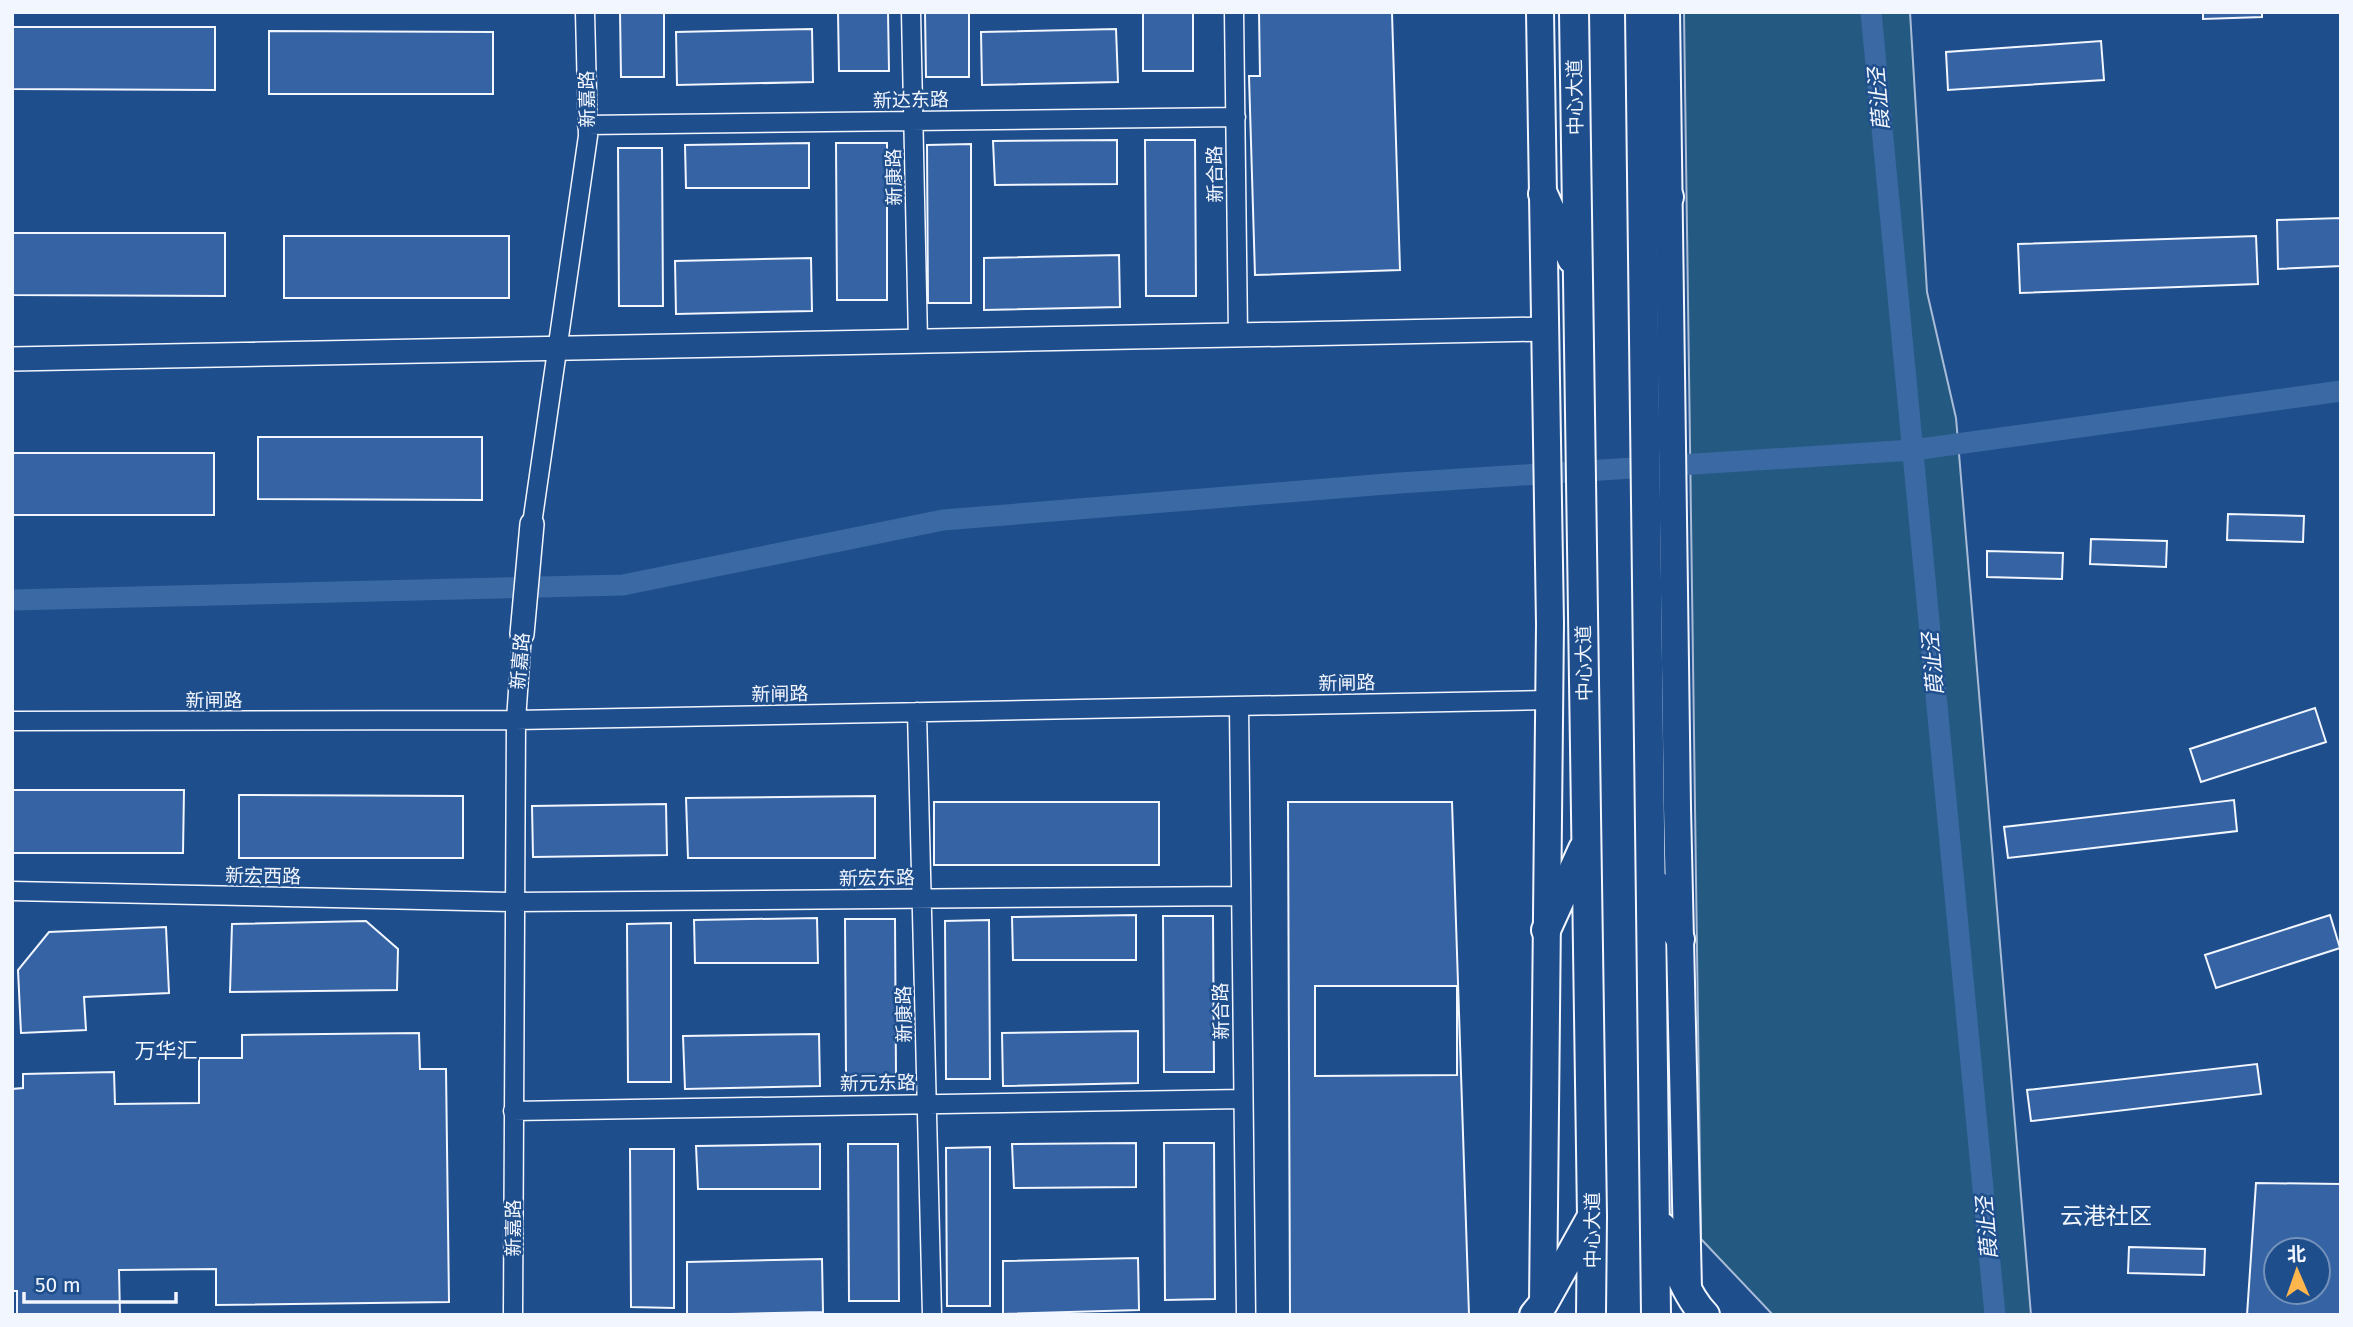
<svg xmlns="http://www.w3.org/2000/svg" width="2353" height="1327" viewBox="0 0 2353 1327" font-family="'Fira Sans','Noto Sans SC',sans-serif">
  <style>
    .green { fill: #245a82; stroke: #a8bbd7; stroke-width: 2 }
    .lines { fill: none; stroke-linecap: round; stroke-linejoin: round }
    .canal { stroke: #3b69a3; stroke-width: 21 }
    .building { fill: #3563a3; stroke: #f2f6ff; stroke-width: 2; fill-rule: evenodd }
    .minor-casing { stroke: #f2f6ff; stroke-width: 21 }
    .tertiary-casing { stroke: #f2f6ff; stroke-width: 26 }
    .secondary-casing { stroke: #f2f6ff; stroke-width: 30 }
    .primary-casing { stroke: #f2f6ff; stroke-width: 32 }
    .minor { stroke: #1f4e8c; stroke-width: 18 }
    .tertiary { stroke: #1f4e8c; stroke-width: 23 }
    .secondary { stroke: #1f4e8c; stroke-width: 26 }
    .primary { stroke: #1f4e8c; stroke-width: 28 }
    .labels { text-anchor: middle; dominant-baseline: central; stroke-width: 5; stroke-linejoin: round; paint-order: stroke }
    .street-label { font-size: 19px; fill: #f2f6ff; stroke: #1f4e8c }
    .water-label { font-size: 21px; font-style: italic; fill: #f2f6ff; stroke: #1f4e8c }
    .neighbourhood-label { font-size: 21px; fill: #f2f6ff; stroke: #1f4e8c }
    .quarter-label { font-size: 23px; fill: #f2f6ff; stroke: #1f4e8c }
  </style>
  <rect width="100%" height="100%" fill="#1f4e8c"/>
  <!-- green -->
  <path class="green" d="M1684,12H1910L1927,292L1956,418L2031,1315H1773L1701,1239Z"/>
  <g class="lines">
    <!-- canal -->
    <path class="canal" d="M1871,12L1995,1315
      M12,600L623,585L943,520L1399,483L1913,450L2341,391"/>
  </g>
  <!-- building -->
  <path class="building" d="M620,12H664V77H621Z
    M838,12H888L889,71H839Z
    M925,12H969V77H926Z
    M1143,12H1193V71H1143Z
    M1259,12H1404L1392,13L1400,270L1255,275L1249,76H1260Z
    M2203,12H2262V17L2203,19Z
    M12,27H215V90L12,89Z
    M812,29L813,82L677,85L676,32Z
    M1116,29L1118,82L982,85L981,32Z
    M269,31L493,32V94H269Z
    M2101,41L2104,80L1948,90L1946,52Z
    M1117,140V184L995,185L993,141Z
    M1145,140H1195L1196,296H1146Z
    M809,143V188H686L685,145Z
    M836,143H887V300H837Z
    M971,144V303H928L927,145Z
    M618,148H662L663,306H619Z
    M2341,218V266L2278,269L2277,220Z
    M12,233H225V296L12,295Z
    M284,236H509V298H284Z
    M2256,236L2258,284L2020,293L2018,244Z
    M1119,255L1120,307L984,310V258Z
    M811,258L812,311L676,314L675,261Z
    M258,437H482V500L258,499Z
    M12,453H214V515H12Z
    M2228,514L2304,516L2303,542L2227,540Z
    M2091,539L2167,541L2166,567L2090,564Z
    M1987,551L2063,553L2062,579L1987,577Z
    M2315,708L2326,742L2201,782L2190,749Z
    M12,790H184L183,853H12Z
    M239,795L463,796V858H239Z
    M875,796V858H688L686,798Z
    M2234,800L2237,831L2008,858L2004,827Z
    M934,802H1159V865H934Z
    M1288,802H1452L1469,1315H1290Z
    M666,804L667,855L533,857L532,806Z
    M1136,915V960H1013L1012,917Z
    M2330,915L2340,948L2216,988L2205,955Z
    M1163,916H1213L1214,1072H1164Z
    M817,918L818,963H695L694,920Z
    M845,919H895L896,1075H846Z
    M989,920L990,1079H946L945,921Z
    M366,921L398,949L397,990L230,992L232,924Z
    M671,923V1082H628L627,924Z
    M166,927L169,993L84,997L86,1030L21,1033L18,970L49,932Z
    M1315,986H1457V1075L1315,1076Z
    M1138,1031V1083L1003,1086L1002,1033Z
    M419,1033L420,1069H446L449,1302L216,1305V1269L119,1270L120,1315H17V1291H12V1089L23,1088V1074L114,1072L115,1104L199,1103V1058H242V1035Z
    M819,1034L820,1086L685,1089L683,1036Z
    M2257,1064L2261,1094L2031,1121L2027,1090Z
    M1136,1143V1187L1014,1188L1012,1144Z
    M1164,1143H1214L1215,1299L1165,1300Z
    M820,1144V1189H698L696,1146Z
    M848,1144H898L899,1301H849Z
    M990,1147V1306H947L946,1148Z
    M630,1149H674V1308L631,1307Z
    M2256,1183L2341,1184V1315H2247ZM2276,1250H2318V1292H2276Z
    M2129,1247L2205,1249L2204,1275L2128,1273Z
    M1138,1258L1139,1310L1003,1314V1261Z
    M822,1259L823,1312L687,1315V1262Z"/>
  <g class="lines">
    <!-- minor casing -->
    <g class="minor-casing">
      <path id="minor" d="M911,12L918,341
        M1234,12L1238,335
        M587,125L1236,117
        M532,524L588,136L585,12
        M1239,706L1246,1315
        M917,712L932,1315
        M12,721L516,720L1549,700
        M12,891L514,902L1241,896
        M513,1111L1243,1099
        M513,1315L516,720L522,634"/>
    </g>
    <!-- tertiary casing -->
    <g class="tertiary-casing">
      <path id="tertiary" d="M12,359L1545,329
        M522,634L532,524"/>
    </g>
    <!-- secondary casing -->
    <g class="secondary-casing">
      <path id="secondary" d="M1540,12L1550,624L1543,1304
        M1666,12L1677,808L1688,1289"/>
    </g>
    <!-- primary casing -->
    <g class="primary-casing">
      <path id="primary" d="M1574,12L1592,1216L1591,1315
        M1640,12L1656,1315
        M1543,194L1572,259
        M1644,240L1669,197
        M1655,884L1680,939
        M1546,930L1583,849
        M1662,1227C1671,1253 1685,1295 1705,1315
        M1534,1315L1543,1304L1591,1218"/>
    </g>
    <!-- minor -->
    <use href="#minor" class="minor"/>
    <!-- tertiary -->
    <use href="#tertiary" class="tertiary"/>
    <!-- secondary -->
    <use href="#secondary" class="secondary"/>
    <!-- primary -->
    <use href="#primary" class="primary"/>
  </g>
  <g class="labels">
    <!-- street labels -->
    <g class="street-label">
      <text transform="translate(1575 97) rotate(-91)">中心大道</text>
      <text transform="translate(587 99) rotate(-91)">新嘉路</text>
      <text transform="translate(911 100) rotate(-1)">新达东路</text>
      <text transform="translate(1215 174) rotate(-91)">新合路</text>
      <text transform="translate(894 177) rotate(-91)">新康路</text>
      <text transform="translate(520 661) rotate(-85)">新嘉路</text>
      <text transform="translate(1584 663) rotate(-91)">中心大道</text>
      <text transform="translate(1347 683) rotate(-1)">新闸路</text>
      <text transform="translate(780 694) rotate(-1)">新闸路</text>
      <text x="214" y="700">新闸路</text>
      <text transform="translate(263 876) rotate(1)">新宏西路</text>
      <text transform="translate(877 878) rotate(-1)">新宏东路</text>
      <text transform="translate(1221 1011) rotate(-91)">新合路</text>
      <text transform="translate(904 1014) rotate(-91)">新康路</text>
      <text transform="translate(878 1083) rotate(-1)">新元东路</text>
      <text transform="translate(513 1228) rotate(-90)">新嘉路</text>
      <text transform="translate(1592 1230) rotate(-90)">中心大道</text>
    </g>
    <!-- water labels -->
    <g class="water-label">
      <text transform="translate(1879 99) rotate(-95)">葭沚泾</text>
      <text transform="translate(1933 664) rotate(-95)">葭沚泾</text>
      <text transform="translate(1987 1228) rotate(-95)">葭沚泾</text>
    </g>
    <!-- neighbourhood labels -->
    <g class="neighbourhood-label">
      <text x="166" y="1051">万华汇</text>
    </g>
    <!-- quarter labels -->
    <g class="quarter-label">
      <text x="2106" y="1216">云港社区</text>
    </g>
  </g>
  <!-- border -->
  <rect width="2353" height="1327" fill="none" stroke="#f2f6ff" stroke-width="28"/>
  <!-- north arrow -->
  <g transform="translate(2297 1271) rotate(358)"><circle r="33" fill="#1f4e8c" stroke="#7391ba" stroke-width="2"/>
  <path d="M0-5L12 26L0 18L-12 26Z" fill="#ffb74d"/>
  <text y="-10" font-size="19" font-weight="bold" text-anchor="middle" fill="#f2f6ff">北</text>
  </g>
  <!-- scale -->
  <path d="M24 1292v10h152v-10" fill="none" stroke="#f2f6ff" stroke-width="3.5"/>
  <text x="35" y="1292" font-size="21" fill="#f2f6ff" stroke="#1f4e8c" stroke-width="5" paint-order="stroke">50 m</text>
</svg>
